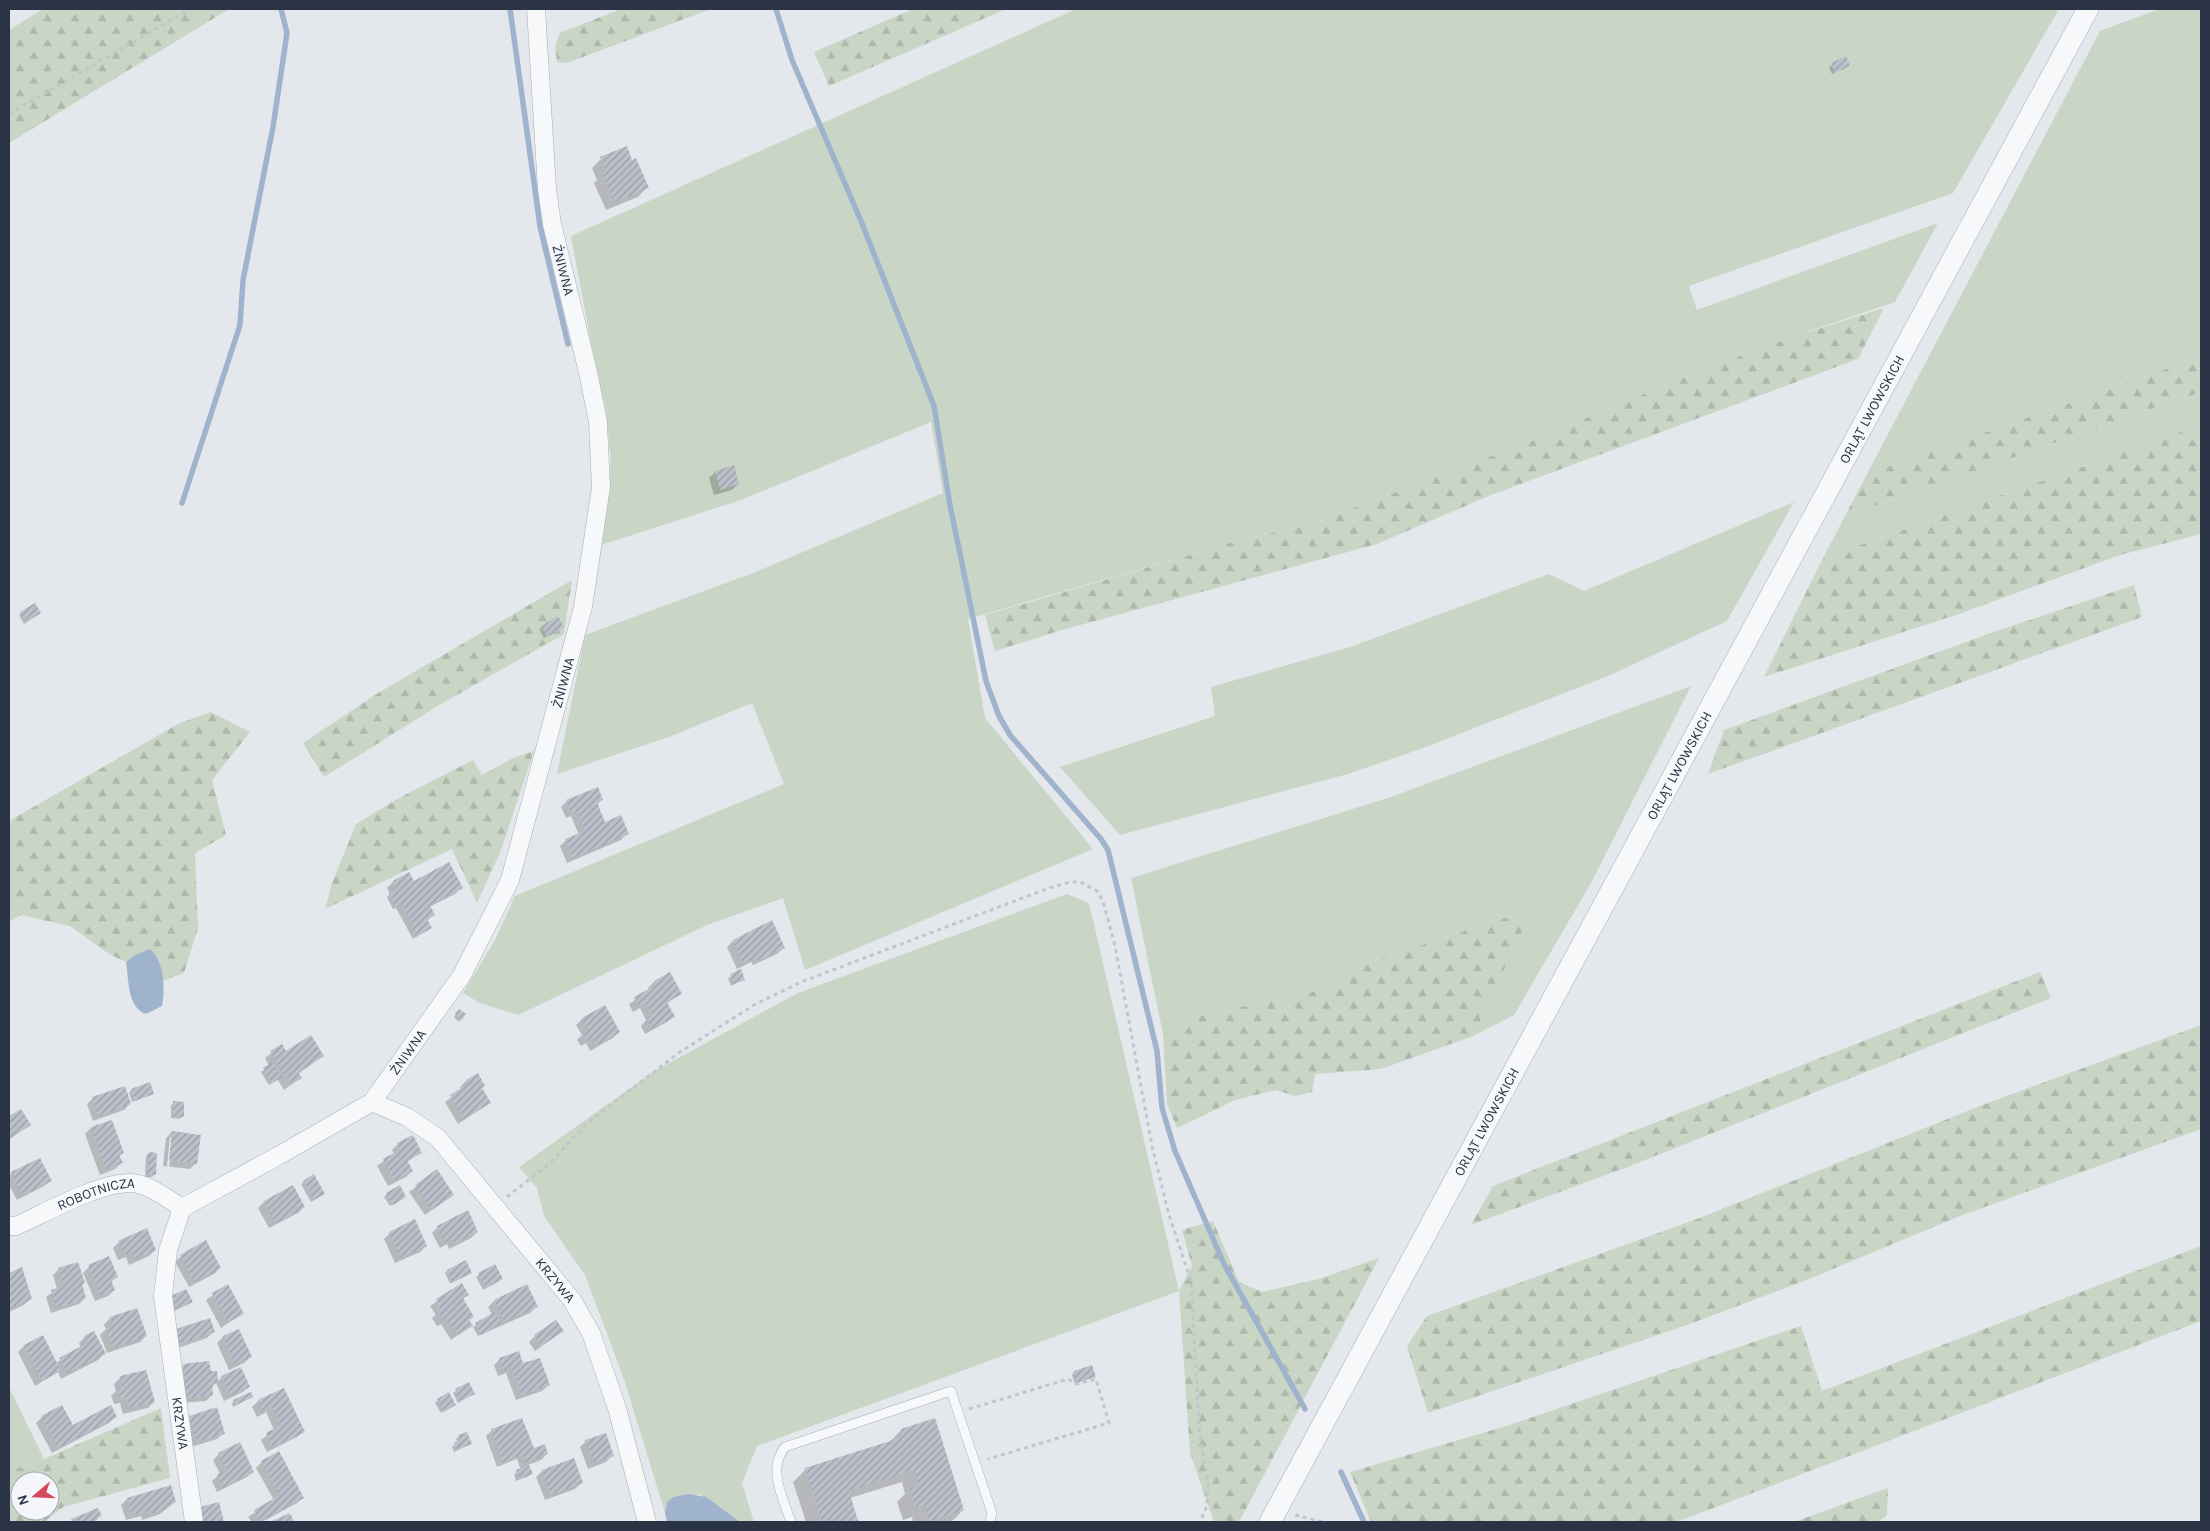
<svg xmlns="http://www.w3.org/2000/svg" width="2210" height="1531" viewBox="0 0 2210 1531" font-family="Karla,sans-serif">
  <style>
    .green { fill: #c9d6c5 }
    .forest { fill: url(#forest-firs); fill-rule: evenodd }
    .water { fill: #9fb4cc }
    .shadow { fill: #0003; fill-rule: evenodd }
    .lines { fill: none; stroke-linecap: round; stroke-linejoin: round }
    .stream { stroke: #9fb4cc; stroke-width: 5.5 }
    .building { fill: url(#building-hatch) }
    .service-casing { stroke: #a9aeb7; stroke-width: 10 }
    .minor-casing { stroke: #a9aeb7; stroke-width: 19 }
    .tertiary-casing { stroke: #a9aeb7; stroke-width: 22 }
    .path { stroke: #c2c5cb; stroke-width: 3; stroke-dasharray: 4 4; stroke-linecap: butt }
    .service { stroke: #f7f8fa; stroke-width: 9 }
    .minor { stroke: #f7f8fa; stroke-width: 18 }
    .tertiary { stroke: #f7f8fa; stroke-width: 21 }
    .labels { text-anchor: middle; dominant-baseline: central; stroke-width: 4; stroke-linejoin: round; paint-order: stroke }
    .street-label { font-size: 14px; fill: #2b3445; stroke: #f4f6f9 }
  </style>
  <defs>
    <pattern id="forest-firs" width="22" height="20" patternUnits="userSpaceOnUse" patternTransform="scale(1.25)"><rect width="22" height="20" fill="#c9d6c5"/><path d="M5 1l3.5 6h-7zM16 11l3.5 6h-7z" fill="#adb8ab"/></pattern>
    <pattern id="building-hatch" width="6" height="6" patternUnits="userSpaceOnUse" patternTransform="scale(1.25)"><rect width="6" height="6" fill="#bbc0ca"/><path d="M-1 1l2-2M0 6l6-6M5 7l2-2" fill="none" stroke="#989da6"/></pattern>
  </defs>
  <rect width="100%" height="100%" fill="#e4e7ec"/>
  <!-- green -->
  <path class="green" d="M1076,9H2059L1953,193L1689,286L1697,310L1938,223L1895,302L1789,338L1692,374L1531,441L1314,523L1237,541L968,619L985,718L1093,849L805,970L783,898L707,925L518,1015L480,1003L463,993L495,940L515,896L784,784L752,703L669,737L557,774L585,635L753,573L943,493L931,422L741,500L601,545L611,460L606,410L595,364L571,236Z
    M2159,9H2201V357L1867,474L2100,31Z
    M2201,392V425L1823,558L1845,516Z
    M1794,502L1727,621L1610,675L1426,747L1348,774L1120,835L1060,767L1215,716L1211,687L1350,647L1549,574L1584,591Z
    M1691,686L1591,883L1514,1015L1473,1036L1528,915L1500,919L1374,961L1312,992L1189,1018L1163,1034L1131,878L1391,797Z
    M1067,894L1089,903L1179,1291L757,1446L742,1483L754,1522H740L699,1494L667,1502L665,1513L624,1379L585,1275L544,1216L537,1188L519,1167L656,1070L798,993Z
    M9,1387L44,1459L9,1471Z"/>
  <!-- forest -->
  <path class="forest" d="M43,9H229L9,143V30Z
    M621,9H711L567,63L557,62L555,46L560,33Z
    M913,9H1006L829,86L814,52Z
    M1884,308L1858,359L1491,495L1377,544L1062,630L995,651L985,615L1237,541L1314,523L1531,441L1692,374L1789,338Z
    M2201,357V392L1845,516L1867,474Z
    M2201,425V534L2120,555L1956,615L1764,677L1823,558Z
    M572,580L564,634L441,704L324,777L303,743L378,693Z
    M2134,585L2142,617L1708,774L1724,730L1988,634Z
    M211,712L250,732L212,780L226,835L195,853L198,928L184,973L163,981L159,959L151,950L133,956L126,962L109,954L70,926L21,915L9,922V821L180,723Z
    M534,751L501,850L477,903L452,849L325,909L332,883L356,824L399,798L473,760L482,775L513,758Z
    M1529,915L1473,1036L1381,1069L1315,1074L1312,1092L1295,1096L1276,1090L1235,1100L1177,1128L1167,1104L1163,1034L1189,1018L1312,992L1374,961L1500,919Z
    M2040,972L2051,998L1630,1166L1471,1225L1493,1186Z
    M2201,1025V1129L1960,1216L1809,1279L1687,1325L1428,1413L1407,1346L1427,1316L1697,1219L1985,1104Z
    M1213,1221L1239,1282L1262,1292L1322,1278L1379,1258L1239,1522H1214L1190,1453L1179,1291L1192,1266L1182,1230Z
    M2201,1246V1321L1677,1522H1371L1350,1472L1506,1426L1801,1326L1822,1391Z
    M161,1408L170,1478L63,1507L44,1522H9V1471L44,1459ZM20,1481H50V1511H20Z
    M1888,1488L1887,1515L1878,1522H1794Z"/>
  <!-- water -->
  <path class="water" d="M150,949C165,961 165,989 162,1006L146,1014C127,1007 129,980 126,962L133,956Z
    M689,1494L706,1497L740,1522H667L665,1513L667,1502L674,1497Z"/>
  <!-- shadow -->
  <path class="shadow" d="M1845,58L1849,65L1832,74L1829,67Z
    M601,159L647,187L638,197L606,210L594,183L597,180L592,168Z
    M715,472L738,484L732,490L714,495L709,478Z
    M21,613H40L24,624L19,615Z
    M557,618L560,629L544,638L539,629Z
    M602,799L597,805L605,824L627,833L621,840L567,863L560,846L566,840L579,835L571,816L566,818L561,807L567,801Z
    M409,874L413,882L461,888L455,894L429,907L433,915L427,921L431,928L413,939L396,908L393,909L387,897L390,894L387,888L393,882Z
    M733,941L783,948L777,954L753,965L751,962L737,969L727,947Z
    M741,971L744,979L731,986L728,978Z
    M670,974L680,994L666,1004L673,1016L667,1022L645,1034L641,1026L646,1020L640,1008L633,1012L629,1004L650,990L648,988L654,982Z
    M605,1007L619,1032L613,1038L590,1051L586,1043L581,1046L577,1040L582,1035L576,1025L582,1019Z
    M457,1013L461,1019L459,1022L454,1017Z
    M282,1045L286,1052L323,1056L298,1074L300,1078L284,1090L278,1080L269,1085L261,1072L269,1066L265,1058Z
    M478,1075L481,1089L490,1103L458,1124L445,1102L462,1089L460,1087L466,1081Z
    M132,1090L153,1094L132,1102L129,1093Z
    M93,1098L130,1104L124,1110L93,1121L87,1104Z
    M174,1103L182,1116L180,1119L171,1118V1105Z
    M21,1111L29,1125L9,1140V1118Z
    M111,1121L123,1152L119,1157L121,1163L115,1169L100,1175L85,1134L91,1128Z
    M172,1132L196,1163L190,1169L163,1166L166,1138ZM170,1137H173L169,1167L167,1166Z
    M398,1144L420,1153L407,1162L412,1171L406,1177L388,1186L377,1166L394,1154L392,1150Z
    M149,1153L155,1174L152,1177H145L146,1156Z
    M437,1171L453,1194L425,1215L409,1192Z
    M12,1173L50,1180L44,1186L17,1200L9,1185V1176Z
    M304,1182L324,1194L311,1202L301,1184Z
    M293,1187L304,1207L298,1213L269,1228L258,1208L264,1202Z
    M387,1194L402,1199L390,1206L384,1197Z
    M438,1227L477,1232L471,1238L449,1249L447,1244L440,1248L432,1233Z
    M390,1233L426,1246L420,1252L395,1263L384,1239Z
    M119,1242L155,1250L149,1256L129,1265L126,1257L118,1260L113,1248Z
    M181,1256L220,1268L214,1274L189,1287L175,1262Z
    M108,1258L116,1277L111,1282L114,1290L108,1296L95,1301L83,1273L89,1267Z
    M494,1265L499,1281L483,1290L476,1277Z
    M21,1269L30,1299L24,1305L9,1312V1274Z
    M59,1269L84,1283L81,1286L85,1298L79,1304L51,1313L46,1297L57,1289L53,1275Z
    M447,1271L471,1273L450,1284L445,1273Z
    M227,1285L242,1314L221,1328L206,1300Z
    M462,1285L468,1294L462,1300L471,1325L451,1340L441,1324L437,1326L432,1318L436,1315L430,1306Z
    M526,1286L536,1307L530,1313L478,1336L473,1327L492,1315L488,1307L494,1301Z
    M171,1297L191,1302L174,1311L169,1300Z
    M136,1309L146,1336L140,1342L107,1353L100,1335L106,1329L104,1325L110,1318Z
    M177,1330L213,1332L207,1338L175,1349L171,1337Z
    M238,1330L250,1357L244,1363L229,1370L217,1343L223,1337Z
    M563,1331L535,1351L529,1342L535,1336Z
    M43,1337L56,1363L81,1348L79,1343L85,1337L104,1354L98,1360L61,1379L58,1372L35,1386L18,1352L24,1346Z
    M500,1359L523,1365L549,1385L542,1391L516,1400L506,1373L498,1376L494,1365Z
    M184,1365L209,1373L217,1382L222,1377L249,1386L243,1392L224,1401L216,1383L211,1388L212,1395L206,1401L181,1403L178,1371Z
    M1074,1372L1094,1377L1075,1384L1072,1375Z
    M120,1378L154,1402L148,1408L123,1414L120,1403L114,1404L111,1396L116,1391L114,1384Z
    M468,1384L473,1394L458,1403L453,1393Z
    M283,1389L303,1431L297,1437L267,1452L261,1440L274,1430L266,1412L257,1417L252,1407L258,1401Z
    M251,1397L233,1407L232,1404L234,1401Z
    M438,1400L455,1405L441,1413L435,1403Z
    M42,1417L73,1427L115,1417L109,1423L52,1453L36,1423Z
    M190,1417L223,1433L217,1439L191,1447L184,1423Z
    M934,1420L963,1510L951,1522H913L912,1517L903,1520L897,1502L905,1494L902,1482L850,1498L857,1521L855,1522H806L793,1482L806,1469L889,1443L901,1430Z
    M492,1430L533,1450L547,1454L541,1460L528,1465L531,1473L529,1476L516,1481L514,1474L521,1470L517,1459L497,1467L486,1436Z
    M459,1436L470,1444L454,1452L452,1447L458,1443L456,1439Z
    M586,1441L612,1456L606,1462L588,1469L580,1447Z
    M219,1454L253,1471L247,1477L217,1492L212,1481L220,1474L213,1460Z
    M262,1462L303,1497L297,1503L262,1522H252L248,1517L274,1500L256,1468Z
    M542,1471L581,1483L575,1489L545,1500L536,1477Z
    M127,1499L175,1502L160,1514L142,1520L141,1516L126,1520L121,1505Z
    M100,1516L95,1522H70L72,1520Z"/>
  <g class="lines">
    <!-- stream -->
    <path class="stream" d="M510,9L540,226L568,344
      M776,9L792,60L861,221L934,406L950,505L986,681L999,716L1010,735L1101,839L1108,850L1157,1051L1162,1108L1175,1151L1224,1264L1305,1409
      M182,503L240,325L243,280L273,127L287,33L281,9
      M1341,1472L1364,1522"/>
  </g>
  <!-- building -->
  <path class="building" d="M1846,56L1850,66L1835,73L1831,63Z
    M627,146L632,160L636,158L649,188L615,202L602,173L606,171L600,157Z
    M734,465L739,484L720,490L715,471Z
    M35,603L41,613L27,622L20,612Z
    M558,616L564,627L547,637L541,626Z
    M598,787L603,800L597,802L605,822L621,815L629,834L573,858L565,839L585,831L577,811L572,813L566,800Z
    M449,862L463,888L430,905L435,915L427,919L432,928L416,937L411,927L414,926L402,905L396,908L389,894L397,890L393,881L409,872L414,881Z
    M772,920L785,948L759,960L758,957L743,963L733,940Z
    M741,969L745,980L734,984L730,974Z
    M670,972L682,994L667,1002L675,1017L651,1029L646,1018L653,1015L646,1003L640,1007L634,997L656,985L654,981Z
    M605,1005L620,1032L597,1045L593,1038L587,1041L583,1033L588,1030L582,1018Z
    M459,1009L466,1014L462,1020L455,1014Z
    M311,1035L324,1056L298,1072L302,1078L291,1085L270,1051L282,1044L286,1051Z
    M272,1062L282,1077L272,1083L263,1068Z
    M478,1073L485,1086L482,1088L491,1103L464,1119L450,1095L468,1084L466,1080Z
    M150,1082L154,1094L135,1101L131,1089Z
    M125,1086L131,1104L99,1116L92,1097Z
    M173,1101L184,1102V1117L173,1116Z
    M21,1109L31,1125L12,1137L9,1133V1116Z
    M112,1120L124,1153L119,1155L123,1163L106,1169L91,1127Z
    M172,1131L201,1135L197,1164L169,1160Z
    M413,1135L422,1153L407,1160L413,1171L394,1181L383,1159L400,1150L397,1143Z
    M149,1152L157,1153L156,1175L147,1174Z
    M40,1158L52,1181L23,1195L11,1172Z
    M437,1169L454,1195L432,1210L415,1185Z
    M314,1174L325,1194L314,1200L303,1181Z
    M293,1185L305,1207L276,1223L264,1201Z
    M400,1185L406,1197L393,1205L386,1193Z
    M468,1210L478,1232L455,1243L453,1239L446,1243L437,1226Z
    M415,1219L427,1246L401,1258L389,1232Z
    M147,1228L156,1250L135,1260L132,1252L124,1255L118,1241Z
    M206,1240L221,1268L195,1282L180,1255Z
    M109,1256L118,1277L111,1280L115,1290L101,1296L88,1265Z
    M466,1260L472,1273L453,1282L447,1270Z
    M78,1262L85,1283L82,1284L86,1298L57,1308L51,1290L64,1286L58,1268Z
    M495,1264L503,1279L486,1288L478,1273Z
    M22,1267L32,1299L9,1309V1273Z
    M462,1283L469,1295L463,1298L474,1317L469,1320L473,1326L458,1335L447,1319L444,1321L437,1311L441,1309L436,1299Z
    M228,1284L244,1314L228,1322L212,1293Z
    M527,1284L538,1307L505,1322L494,1300Z
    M186,1289L193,1302L177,1310L171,1296Z
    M137,1308L147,1336L113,1348L106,1328L113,1325L110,1317Z
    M495,1312L502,1323L481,1335L475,1323Z
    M210,1318L215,1332L181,1344L176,1329Z
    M556,1320L564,1331L541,1346L534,1335Z
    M239,1329L252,1357L235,1364L223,1336Z
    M94,1331L106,1354L67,1373L59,1358L87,1343L84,1336Z
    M43,1335L61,1371L42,1381L24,1345Z
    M519,1351L523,1363L540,1358L550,1385L522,1395L512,1368L504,1371L499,1358Z
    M209,1361L211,1371H217L218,1383H212L213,1395L187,1398L183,1364Z
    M1092,1365L1096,1377L1077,1382L1074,1371Z
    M241,1367L250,1387L231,1396L221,1376Z
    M146,1370L155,1402L129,1409L126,1397L120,1399L117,1389L122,1387L120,1376Z
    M469,1382L475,1394L460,1401L455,1389Z
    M284,1388L305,1432L273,1447L266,1433L281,1425L272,1407L263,1411L258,1400Z
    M251,1392L253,1397L236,1405L233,1400Z
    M449,1392L456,1405L444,1412L437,1399Z
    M62,1405L73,1425L111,1405L117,1417L58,1448L41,1416Z
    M217,1407L225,1434L197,1442L189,1416Z
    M522,1418L534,1448L545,1444L548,1454L526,1463L523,1454L503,1462L491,1429Z
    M935,1418L964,1510L929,1521L925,1506L916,1508L909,1488L919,1485L914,1470L849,1491L858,1521L822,1522L805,1468L903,1437L901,1429Z
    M467,1432L472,1444L457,1450L454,1443L461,1440L458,1435Z
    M606,1433L614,1456L594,1463L585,1440Z
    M240,1442L254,1472L223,1487L217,1474L227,1470L218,1453Z
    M279,1451L304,1498L260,1522L254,1510L280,1495L261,1461Z
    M574,1458L583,1483L551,1495L542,1470Z
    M529,1465L533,1474L519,1479L516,1470Z
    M171,1485L176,1502L166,1505L167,1509L148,1514L147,1511L132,1515L127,1498Z
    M219,1502L224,1522H204L200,1507Z
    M98,1508L102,1516L95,1519L96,1522H73L71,1519Z
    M290,1513L294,1522H270Z"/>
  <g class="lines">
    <!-- service casing -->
    <g class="service-casing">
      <path id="service" d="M791,1522C783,1498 767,1469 785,1447L951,1391L992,1513L990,1522"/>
    </g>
    <!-- minor casing -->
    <g class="minor-casing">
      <g id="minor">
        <path id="s1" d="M372,1102L407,1117L438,1138L572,1300L591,1333L617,1408L647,1522"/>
        <path id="s2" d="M182,1208L278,1156L372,1102L462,975L510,880L583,607L601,487L598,422L588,372L552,224L547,189L536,9"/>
        <path id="s3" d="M182,1208L168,1250L163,1296L194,1522"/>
        <path id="s4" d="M9,1226H16C45,1213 100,1182 131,1183C149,1184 168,1199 182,1208"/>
      </g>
    </g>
    <!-- tertiary casing -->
    <g class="tertiary-casing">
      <g id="tertiary">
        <path id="s5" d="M1270,1522L2088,9"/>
      </g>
    </g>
    <!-- path -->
    <path class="path" d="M9,114L190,9
      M507,1197L550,1163L587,1123L680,1052L754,1005L801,982L1049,888L1070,882H1080L1097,891L1103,901L1115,946L1152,1146L1169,1215L1191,1281L1199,1427L1208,1485L1207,1506L1200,1522
      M969,1409L1068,1379L1077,1384L1096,1379L1109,1423L988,1459
      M1295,1515L1323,1522"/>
    <!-- service -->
    <use href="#service" class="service"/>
    <!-- minor -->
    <use href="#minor" class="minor"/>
    <!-- tertiary -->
    <use href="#tertiary" class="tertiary"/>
  </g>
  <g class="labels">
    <!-- street labels -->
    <g class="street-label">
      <text transform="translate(563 270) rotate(76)">ŻNIWNA</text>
      <text stroke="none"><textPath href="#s5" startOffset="1265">ORLĄT LWOWSKICH</textPath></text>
      <text stroke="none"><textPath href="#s2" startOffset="684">ŻNIWNA</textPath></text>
      <text stroke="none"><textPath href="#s5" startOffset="860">ORLĄT LWOWSKICH</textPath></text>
      <text stroke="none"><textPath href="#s2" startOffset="279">ŻNIWNA</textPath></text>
      <text stroke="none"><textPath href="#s5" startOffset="455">ORLĄT LWOWSKICH</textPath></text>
      <text stroke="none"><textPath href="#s4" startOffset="94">ROBOTNICZA</textPath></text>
      <text stroke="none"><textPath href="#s1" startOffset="260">KRZYWA</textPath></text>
      <text stroke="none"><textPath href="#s3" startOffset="219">KRZYWA</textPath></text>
    </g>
  </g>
  <!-- border -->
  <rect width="2210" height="1531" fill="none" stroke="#2b3445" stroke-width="20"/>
  <!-- north arrow -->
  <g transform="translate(35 1496) rotate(251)"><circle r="24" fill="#f4f6f9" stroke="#a4a8b1"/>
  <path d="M0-4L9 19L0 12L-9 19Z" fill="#d1495b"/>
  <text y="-8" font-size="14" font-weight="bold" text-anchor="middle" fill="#2b3445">N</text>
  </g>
</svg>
